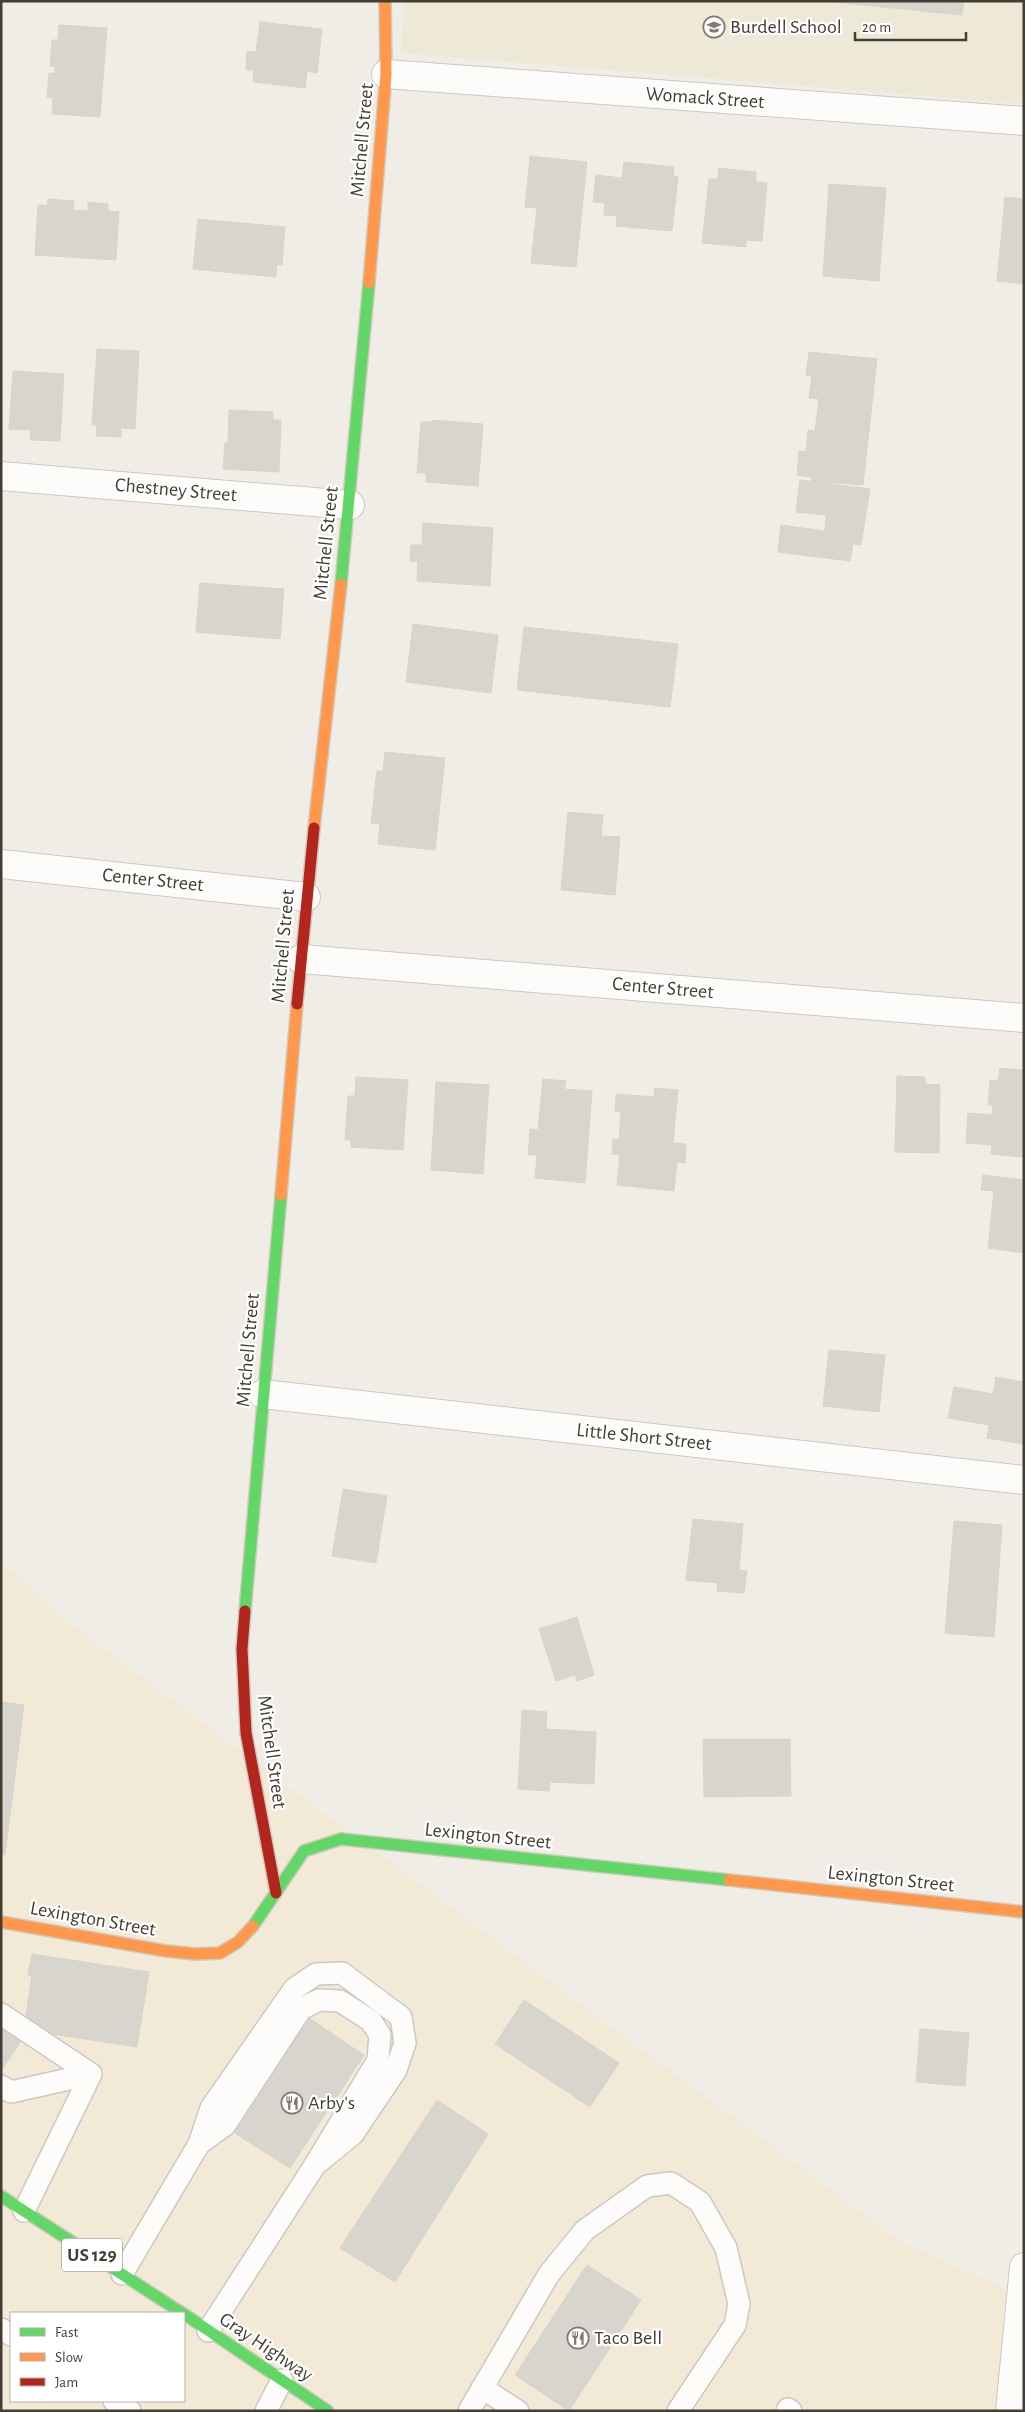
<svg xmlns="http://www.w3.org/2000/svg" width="1025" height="2412" viewBox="0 0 1025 2412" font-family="'Alegreya Sans',sans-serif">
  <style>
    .commercial { fill: #f3e9d7; fill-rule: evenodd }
    .education { fill: #eee8d7 }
    .building { fill: #d8d5ce; stroke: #d7d4cc }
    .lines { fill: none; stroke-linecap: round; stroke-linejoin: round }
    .lane-casing { stroke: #cbc9c2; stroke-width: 24 }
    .street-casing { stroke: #cbc9c2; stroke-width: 30 }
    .fast-casing { stroke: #cfcabc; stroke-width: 14 }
    .slow-casing { stroke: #cfcabc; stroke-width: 14 }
    .jam-casing { stroke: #cfcabc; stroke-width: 14 }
    .lane { stroke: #fdfcfb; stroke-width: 21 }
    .street { stroke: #fdfcfb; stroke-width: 28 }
    .fast { stroke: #63d668; stroke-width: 11 }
    .slow { stroke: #ff974d; stroke-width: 11 }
    .jam { stroke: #b3261e; stroke-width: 11 }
    .labels { text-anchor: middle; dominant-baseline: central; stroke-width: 4.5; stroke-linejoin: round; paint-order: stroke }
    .shield { fill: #fff; stroke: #7c7870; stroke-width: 1 }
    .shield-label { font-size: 19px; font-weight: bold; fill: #443e32 }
    .poi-label { font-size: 20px; fill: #443e32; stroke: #fff; text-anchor: start }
    .street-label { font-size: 20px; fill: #443e32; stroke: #fff }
  </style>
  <rect width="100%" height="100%" fill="#efede6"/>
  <!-- commercial -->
  <path class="commercial" d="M1,1562L59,1616L899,2241L1024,2297V2411H1ZM11,2313H184V2401H11Z"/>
  <!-- education -->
  <path class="education" d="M405,1H1024V104L401,53Z"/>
  <!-- building -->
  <path class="building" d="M824,1H964L962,15Z
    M260,22L322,29L317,73L307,71L305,88L253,82L254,70H246L247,51L256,52Z
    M59,25L107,28L100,117L52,114L53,98L47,97L49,73H55V67L50,66L52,40H58Z
    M530,156L587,162L576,267L531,263L537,208L525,207Z
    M624,162L674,167L673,176L678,177L672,231L616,226L617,216L604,215L605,203L593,202L596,175L622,178Z
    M719,168L756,172V182L767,183L762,241L746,240V247L702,243L709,179H718Z
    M829,184L886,188L879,281L823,276Z
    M1005,197L1024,199V284L997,281Z
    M48,199L74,201L73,210L88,211V202L108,204V211L119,212L116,260L35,255L38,205L47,206Z
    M198,219L285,227L282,265L277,264L276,277L193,269Z
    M97,349L139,351L135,429L121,428V437L96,436L97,425H92Z
    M809,352L877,359L863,485L811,481V477L797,475L799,451L806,452L808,430L815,431L819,399L809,398L812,376L806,375Z
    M13,371L64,374L60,441L30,440L31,430L9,429Z
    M229,410L273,412V420H281L279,472L223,469L225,443H228Z
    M432,420L483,424L478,486L426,482V473H417L421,422H432Z
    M800,480L870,489L861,545L853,544L850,561L778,552L781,525L825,531L826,515L796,512Z
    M423,523L493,528L490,586L417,581L418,561H410L411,545H422Z
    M200,583L284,589L280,639L196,632Z
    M413,624L498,635L491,693L406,682Z
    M524,627L678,644L670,707L517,690Z
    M385,752L445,758L435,850L378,844L380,824L371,823L377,771H383Z
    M568,812L603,815L601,836L620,837L615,895L561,890Z
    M1000,1068L1024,1070V1157L991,1154L992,1145L966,1143L968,1113L992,1115L993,1105H988L990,1080L998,1081Z
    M897,1076L925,1077V1084L940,1085L939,1153L895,1152Z
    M356,1077L408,1080L403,1150L351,1147V1140H345L348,1096H355Z
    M543,1079L566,1081L564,1089L592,1091L585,1183L535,1178L537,1155H528L530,1129L538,1130Z
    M436,1082L489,1085L483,1174L431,1170Z
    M655,1088L678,1090L673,1143L686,1144L685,1163L677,1162L674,1191L617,1185L620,1155L612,1154L613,1139L619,1140L621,1112L615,1111L616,1094L654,1097Z
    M983,1175L1024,1180V1253L988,1248L994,1191L981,1190Z
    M829,1350L885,1355L879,1412L823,1406Z
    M996,1377L1024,1382V1444L987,1438L989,1425L948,1418L954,1387L993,1394Z
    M343,1489L387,1496L376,1563L332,1556Z
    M693,1519L743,1524L739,1570L747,1571L744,1593L717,1591L718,1583L686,1580Z
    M954,1521L1002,1525L994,1637L945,1633Z
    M577,1617L594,1675L577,1681L575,1675L556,1681L539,1629Z
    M1,1702L24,1705L5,1855L1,1854Z
    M522,1710L547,1712L546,1729L596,1732L594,1784L550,1782L549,1791L518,1789Z
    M703,1739H790L791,1796L704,1797Z
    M32,1954L149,1972L137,2047L32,2031L26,2015L32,1976L28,1975Z
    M524,2000L619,2063L590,2107L495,2044Z
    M309,2018L364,2055L290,2168L233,2132L264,2087L255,2081L264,2068L272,2073Z
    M1,2028L21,2041L1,2071Z
    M920,2029L969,2033L965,2086L916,2082Z
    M437,2100L488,2134L395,2282L340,2248Z
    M587,2265L641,2300L569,2411L515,2375Z"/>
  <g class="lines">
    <!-- lane casing -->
    <g class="lane-casing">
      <path id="lane" d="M1,2014L91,2074L24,2211
        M1,2086L11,2092L91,2074
        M199,2144L225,2125L301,2009L319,2000L340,2001L371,2021L380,2035L378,2060L315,2165L208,2331
        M122,2274L199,2144L211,2108L294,1989L316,1974L342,1973L401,2017L405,2043L396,2070L353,2134L315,2165
        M1,2329L11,2335
        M482,2388L518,2411
        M114,2401L130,2411
        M266,2411L282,2380
        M469,2411L549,2274L585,2230L647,2186L671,2183L700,2202L726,2248L739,2304L735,2325L678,2411
        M787,2411L788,2409L791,2411"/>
    </g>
    <!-- street casing -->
    <g class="street-casing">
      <path id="street" d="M386,74L1024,121
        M1,476L350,505
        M1,864L306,897
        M301,959L1024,1018
        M263,1394L1024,1480
        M1010,2411L1024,2267"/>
    </g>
    <!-- fast casing -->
    <g class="fast-casing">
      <path id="fast" d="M341,584L369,283
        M245,1611L281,1195
        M253,1926L304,1851L341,1839L729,1880
        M1,2196L182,2313
        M184,2314L328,2411"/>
    </g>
    <!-- slow casing -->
    <g class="slow-casing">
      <path id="slow" d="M369,283L386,74L385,1
        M314,828L341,584
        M281,1195L297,1004
        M729,1880L1024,1912
        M1,1922L166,1951L196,1954L220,1953L238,1942L253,1926"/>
    </g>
    <!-- jam casing -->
    <g class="jam-casing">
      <path id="jam" d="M297,1004L314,828
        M245,1611L242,1649L246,1733L276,1893"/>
    </g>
    <!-- lane -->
    <use href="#lane" class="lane"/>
    <!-- street -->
    <use href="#street" class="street"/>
    <!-- fast -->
    <use href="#fast" class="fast"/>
    <!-- slow -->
    <use href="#slow" class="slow"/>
    <!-- jam -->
    <use href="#jam" class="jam"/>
  </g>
  <!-- icons -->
  <defs>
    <g id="school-ring" transform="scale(1.125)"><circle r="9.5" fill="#fff" stroke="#807b71" stroke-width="1.5"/><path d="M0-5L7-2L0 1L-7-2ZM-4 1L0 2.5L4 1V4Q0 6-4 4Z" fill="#807b71"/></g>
    <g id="restaurant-ring" transform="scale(1.125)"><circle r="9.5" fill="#fff" stroke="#807b71" stroke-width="1.5"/><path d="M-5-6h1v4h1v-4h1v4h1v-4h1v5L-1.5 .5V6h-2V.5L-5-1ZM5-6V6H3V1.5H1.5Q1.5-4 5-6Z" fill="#807b71"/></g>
  </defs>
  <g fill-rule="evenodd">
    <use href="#school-ring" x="714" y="27"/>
    <use href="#restaurant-ring" x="292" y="2103"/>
    <use href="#restaurant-ring" x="578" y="2338"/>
  </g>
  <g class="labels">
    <!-- shield labels -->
    <rect class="shield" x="62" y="2238.5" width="60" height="33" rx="4"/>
    <g class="shield-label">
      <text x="92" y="2255">US 129</text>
    </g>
    <!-- poi labels -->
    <g class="poi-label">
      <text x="730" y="27">Burdell School</text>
      <text x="308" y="2103">Arby's</text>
      <text x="594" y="2338">Taco Bell</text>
    </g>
    <!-- street labels -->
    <g class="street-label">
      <text transform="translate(705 98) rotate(4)">Womack Street</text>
      <text transform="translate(362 140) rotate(-85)">Mitchell Street</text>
      <text transform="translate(176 490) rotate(5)">Chestney Street</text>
      <text transform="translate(326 543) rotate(-84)">Mitchell Street</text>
      <text transform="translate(153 880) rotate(6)">Center Street</text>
      <text transform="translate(283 946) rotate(-85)">Mitchell Street</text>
      <text transform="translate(663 988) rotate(5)">Center Street</text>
      <text transform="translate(248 1350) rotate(-85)">Mitchell Street</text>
      <text transform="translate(644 1437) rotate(6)">Little Short Street</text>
      <text transform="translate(272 1752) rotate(82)">Mitchell Street</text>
      <text transform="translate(488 1836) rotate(6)">Lexington Street</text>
      <text transform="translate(891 1879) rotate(6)">Lexington Street</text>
      <text transform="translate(93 1919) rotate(10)">Lexington Street</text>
      <text transform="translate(266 2347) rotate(34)">Gray Highway</text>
    </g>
  </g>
  <!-- border -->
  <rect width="1025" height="2412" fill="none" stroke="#443e32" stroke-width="5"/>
  <!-- legend -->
  <rect x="10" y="2312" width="175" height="90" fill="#ffffff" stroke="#b4b2ad"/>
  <rect x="20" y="2328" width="25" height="8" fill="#63d668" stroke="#b4b2ad"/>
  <text x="55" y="2337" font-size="15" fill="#443e32">Fast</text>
  <rect x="20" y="2353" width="25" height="8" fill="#ff974d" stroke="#b4b2ad"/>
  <text x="55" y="2362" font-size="15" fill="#443e32">Slow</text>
  <rect x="20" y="2378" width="25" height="8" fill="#b3261e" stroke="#b4b2ad"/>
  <text x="55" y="2387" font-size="15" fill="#443e32">Jam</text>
  <!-- scale -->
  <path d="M855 32v8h111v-8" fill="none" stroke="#443e32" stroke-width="2.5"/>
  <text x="862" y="32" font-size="15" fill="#443e32" stroke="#ffffff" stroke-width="4" paint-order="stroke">20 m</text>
</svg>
